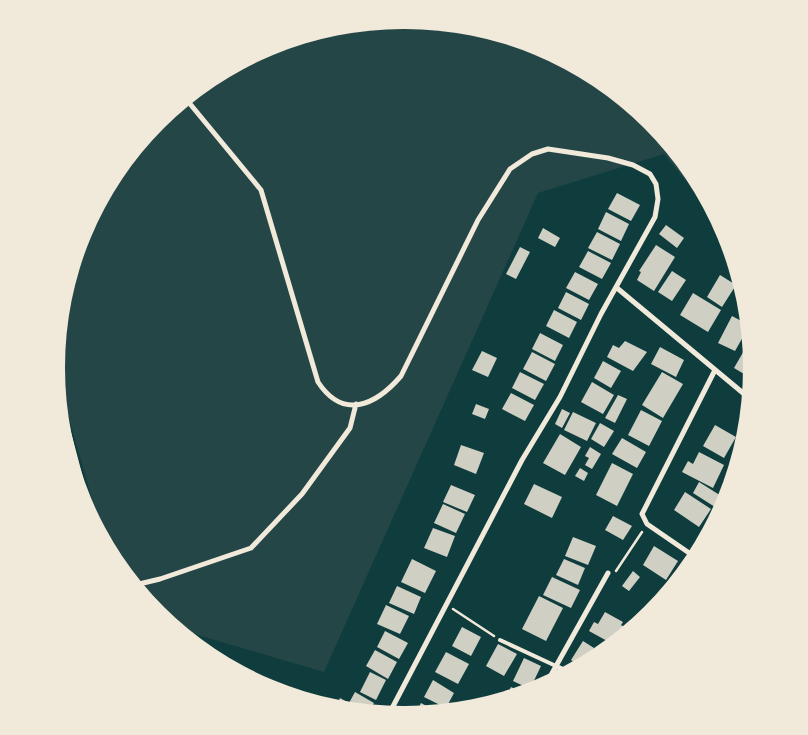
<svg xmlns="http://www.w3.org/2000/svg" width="808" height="735" viewBox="0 0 808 735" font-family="Raleway,sans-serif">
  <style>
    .green { fill: #244646 }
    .building { fill: #cfcfc3 }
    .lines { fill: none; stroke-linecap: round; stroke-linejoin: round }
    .path { stroke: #f1e9da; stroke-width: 2.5 }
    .service { stroke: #f1e9da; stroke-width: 4 }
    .minor { stroke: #f1e9da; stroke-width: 5 }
    .tertiary { stroke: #f1e9da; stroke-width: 9 }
  </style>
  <rect width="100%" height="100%" fill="#0f3d3e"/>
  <!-- green -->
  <path class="green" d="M404,20L472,27L537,47L597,79L650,122L693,175L713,213L664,154L538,193L324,672L177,629C147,604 121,572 103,538C92,499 81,461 70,422C65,405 56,385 57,367C58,229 144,99 271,46C314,29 359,24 404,20Z"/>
  <!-- building -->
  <path class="building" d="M617,193L640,205L631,221L608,209Z
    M606,212L629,224L621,241L598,229Z
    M666,225L684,238L677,248L659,234Z
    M543,228L560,238L555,247L538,238Z
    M597,232L620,244L612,260L588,248Z
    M656,245L675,257L654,291L637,280L641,272L639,271Z
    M520,247L530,252L516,279L506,274Z
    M588,251L611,263L602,279L579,267Z
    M672,271L686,280L672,301L658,292Z
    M575,272L598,284L589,300L566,288Z
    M720,275L736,285L722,307L707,297Z
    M566,292L589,304L581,320L558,308Z
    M693,293L721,310L708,332L680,315Z
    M554,310L577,322L569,338L546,326Z
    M732,316L747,324L748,328L735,351L718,343Z
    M540,333L563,345L555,361L532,349Z
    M625,341L647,352L633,371L607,357L613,345L619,348Z
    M749,342L751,368L749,377L734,368Z
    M660,347L684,360L676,377L651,364Z
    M482,351L497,358L488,377L472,370Z
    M532,352L555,364L546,381L523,369Z
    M603,361L621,371L611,388L594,378Z
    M520,372L544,384L535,400L512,388Z
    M662,372L683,384L663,418L642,405Z
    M592,382L614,395L603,414L581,402Z
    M511,393L534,405L525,421L502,409Z
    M618,395L627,399L615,423L605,418Z
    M476,404L489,409L485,419L472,414Z
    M562,409L570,413L562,428L555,424Z
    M641,410L662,421L649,446L628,435Z
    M573,412L596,423L587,441L564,430Z
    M600,423L614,431L604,447L591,439Z
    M715,425L736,437L724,458L703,446Z
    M560,434L581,447L565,475L543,463Z
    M622,438L646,452L637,468L612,454Z
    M461,445L484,453L476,474L454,465Z
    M590,447L601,454L592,469L585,465L589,458L585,456Z
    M699,452L724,465L713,488L682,472L688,461L693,464Z
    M612,463L633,474L617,506L596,495Z
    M580,468L588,473L584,481L575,476Z
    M699,482L726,499L715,518L710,515L715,507L693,493Z
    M534,484L562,497L552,518L524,504Z
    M451,485L475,495L467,512L443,502Z
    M685,492L711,509L699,527L674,510Z
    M443,504L465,514L456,533L434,523Z
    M613,516L632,526L623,540L605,530Z
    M433,528L455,536L447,557L424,548Z
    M573,537L596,546L588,565L565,556Z
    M654,546L678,561L666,580L643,565Z
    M412,559L436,571L425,593L401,582Z
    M564,559L585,568L578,585L556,575Z
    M633,571L640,577L629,591L622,586Z
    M552,577L580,590L571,608L543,595Z
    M397,586L421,597L414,614L389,603Z
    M539,596L563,608L546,641L522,629Z
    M386,605L409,616L400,634L377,624Z
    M605,612L623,622L621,625L630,630L609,647L607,645L609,642L589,631L594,622L598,624Z
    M462,627L481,637L471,656L452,646Z
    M385,631L408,643L399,659L377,647Z
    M583,641L594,648L585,663L579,666L571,660Z
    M498,644L517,654L504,676L486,666Z
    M375,650L397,662L388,679L366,666Z
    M446,652L469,664L458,684L435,672Z
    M524,658L541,666L530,689L513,681Z
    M370,672L386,680L376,700L360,692Z
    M433,680L454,693L446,708L424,697Z
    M511,687L519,691L517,695L505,698Z
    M355,692L374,703L369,712L336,707L340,698L349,703Z
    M421,703L438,712L415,714Z"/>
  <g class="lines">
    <!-- path -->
    <path class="path" d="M616,571L642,532
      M453,609L494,636"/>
    <!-- service -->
    <path class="service" d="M500,640L556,666"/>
    <!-- minor -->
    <path class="minor" d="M186,99L261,190L318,382C343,420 375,406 401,376L478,220L510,169L532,154L548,149L608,158L633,165L650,174L656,184L658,199L655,217L601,314L560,397L522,460L389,714
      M617,288L749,398
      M695,557L647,524L642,514L715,370
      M135,585L160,579L251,548L302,494L350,428L356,404
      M556,666L567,672
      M546,684L608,573"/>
    <!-- tertiary -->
    <path class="tertiary" d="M60,408L85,503"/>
  </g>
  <!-- crop -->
  <path d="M0 0H808V735H0ZM403 29H405A338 338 0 0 1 743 367V368A338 338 0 0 1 405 706H403A338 338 0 0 1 65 368V367A338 338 0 0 1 403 29Z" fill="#f1e9da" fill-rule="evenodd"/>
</svg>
